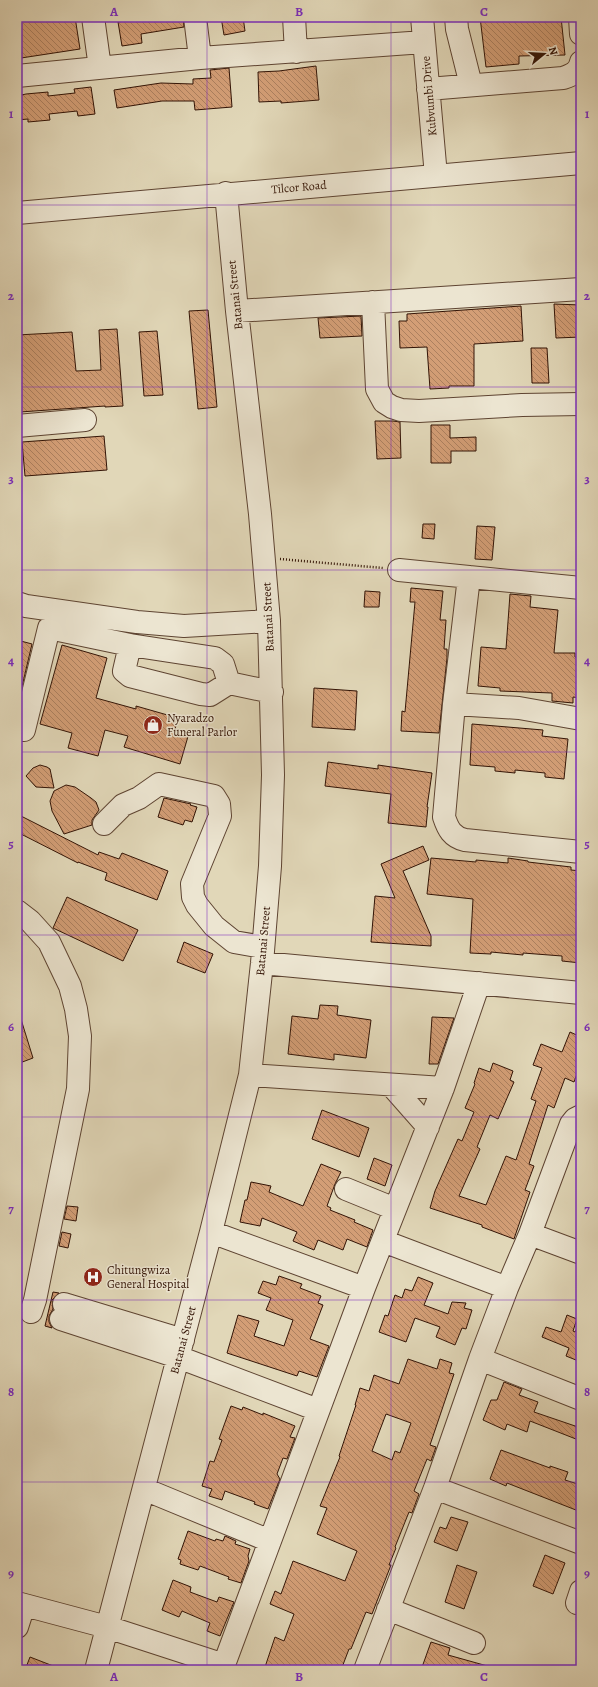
<svg xmlns="http://www.w3.org/2000/svg" width="598" height="1687" viewBox="0 0 598 1687" font-family="Alegreya,serif">
  <style>
    .building { fill: url(#building-back-hatch); stroke: #321305; fill-rule: evenodd }
    .lines { fill: none; stroke-linecap: round; stroke-linejoin: round }
    .minor-casing { stroke: #5e4432; stroke-width: 24 }
    .path { stroke: #321305; stroke-width: 2.5; stroke-dasharray: 1 2; stroke-linecap: butt }
    .minor { stroke: #ece5d1; stroke-width: 22 }
    .grid { fill: none; stroke: #7b2cbf; stroke-width: 1; stroke-opacity: 0.55 }
    .labels { text-anchor: middle; dominant-baseline: central; stroke-width: 3; stroke-linejoin: round; paint-order: stroke }
    .street-label { font-size: 12px; fill: #321305; stroke: #ece5d1 }
    .poi-label { font-size: 12px; fill: #321305; stroke: #ece5d1; text-anchor: start }
    .neatline { fill: none; stroke: #7b2cbf; stroke-width: 1.5 }
    .grid-label { font-size: 13px; text-anchor: middle; font-weight: bold; fill: #7b2cbf }
  </style>
  <defs>
    <pattern id="building-back-hatch" width="6" height="6" patternUnits="userSpaceOnUse"><rect width="6" height="6" fill="#d39e76"/><path d="M-1 5l2 2M0 0l6 6M5-1l2 2" fill="none" stroke="#ac805f"/></pattern>
  </defs>
  <rect width="100%" height="100%" fill="#e1d7b8"/>
  <filter id="stains"><feTurbulence type="fractalNoise" baseFrequency=".005" numOctaves="4"/><feColorMatrix values="0 0 0 0 .2 0 0 0 0 .09 0 0 0 0 .02 0 0 0 .5 -.17"/></filter>
  <radialGradient id="worn" r=".72"><stop offset=".6" stop-color="#630" stop-opacity="0"/><stop offset="1" stop-color="#630" stop-opacity=".3"/></radialGradient>
  <!-- building -->
  <path class="building" d="M17,17H75L80,49L21,58L17,36Z
    M152,17H183L184,27L141,34L142,43L122,46L118,22Z
    M221,17H243L245,31L224,35Z
    M480,17H561L565,55L519,56V64L486,67Z
    M316,66L319,100L281,103V101L259,102L258,72L279,71Z
    M229,68L232,107L195,110L194,101H162L117,108L114,90L161,83L193,84V79L211,78L210,70Z
    M91,87L95,114L78,116L77,111L49,114L50,120L28,122V119L17,120V96L26,94L48,92V96L75,93L74,89Z
    M554,304L581,305V337L556,338Z
    M521,306L523,341L474,344V386H449V388L430,389L427,347L400,348L399,321H407V314Z
    M208,310L217,407L198,409L189,311Z
    M361,316L362,336L320,338L318,318Z
    M117,329L123,406L105,407V406L20,412L17,383V335L72,332L76,371L101,370L99,330Z
    M157,331L163,395L144,396L139,332Z
    M531,348H547L549,383H532Z
    M375,421H393L400,422L401,458L377,459Z
    M431,425H450V438L476,437V451H451V463H431Z
    M104,436L107,470L25,476L22,442Z
    M423,524H435L434,539L422,538Z
    M477,526L495,527L492,560L475,559Z
    M411,588L443,591L440,620H446L444,649H447V658L439,733L401,731L402,711L405,712L415,602H410Z
    M365,591L380,592L379,607H364Z
    M510,594L531,596L530,607L558,610L554,653H575V657L581,658V698L573,697V703L552,701V693L500,691V688L478,686L481,647L506,649Z
    M17,640L32,644L20,695H17Z
    M62,645L107,658L96,698L136,709V706L178,718L175,729L189,733L180,764L124,747L128,736L105,730L98,756L68,748L72,733L40,724Z
    M314,688L357,691L355,730L312,727Z
    M472,724L543,730L542,736L568,739L564,779L545,777V773L515,770V773L495,771V767L470,765Z
    M328,762L378,769V765L432,773L427,807H428L426,827L388,823L391,794L325,786Z
    M40,765L47,767L50,769L54,788L36,787L26,776L33,768Z
    M66,785L75,787L91,798L96,802L99,810L92,820V825L64,834L52,811L50,801L54,791Z
    M164,798L191,804L190,805L197,807L192,822L185,820L183,825L158,817Z
    M17,814L98,855L99,852L119,859L122,853L168,871L157,900L105,880L107,873L78,862V863L17,832Z
    M423,846L429,860L403,871L431,936V946L371,942L375,896L395,898L381,864Z
    M431,858L476,862V860L508,863V858L528,861V862L571,867V870L581,871V963L562,961V956L523,953V955L491,952V954L470,953L473,899L427,894Z
    M67,897L138,930L123,961L53,928Z
    M184,942L213,954L205,973L177,962Z
    M320,1005L338,1006L337,1015L371,1020L366,1058L334,1054V1060L288,1054L292,1016L318,1019Z
    M17,1016H20L33,1058L17,1064Z
    M432,1017L454,1018L438,1064H429Z
    M570,1032L581,1037V1063L574,1082L565,1078L554,1108L548,1105L529,1164L534,1166L525,1190L530,1192L514,1239L482,1227V1225L430,1208L435,1191L458,1139L462,1141L474,1112L465,1108L475,1084L474,1083L479,1068L490,1072L493,1063L513,1071L510,1080L514,1082L498,1119L490,1115L477,1147L480,1149L459,1196L486,1205L506,1156L516,1160L536,1101L531,1099L542,1068L533,1065L541,1044L562,1052Z
    M322,1110L369,1128L359,1157L312,1139Z
    M374,1158L392,1165L385,1186L367,1179Z
    M321,1164L341,1172L335,1184L327,1206L331,1208L330,1210L355,1220L354,1222L373,1230L367,1247L347,1239L343,1250L318,1240L314,1250L293,1241L297,1232L262,1218L260,1226L240,1222L245,1200H247L251,1182L271,1186L269,1192L303,1206Z
    M67,1206L78,1207L76,1221L64,1219Z
    M62,1232L71,1234L68,1248L59,1246Z
    M279,1276L302,1284L300,1288L321,1296L318,1303L323,1305L310,1339L329,1346L317,1377L299,1371L297,1376L227,1353L238,1315L259,1321L254,1336L284,1346L293,1320L266,1310L271,1298L258,1293L263,1281L276,1285Z
    M418,1277L433,1283L424,1305L448,1314L452,1302L466,1303L464,1308L472,1310L466,1329L462,1328L455,1345L436,1337L440,1327L415,1318L406,1342L379,1332L385,1315L388,1316L395,1295L402,1298L405,1289L412,1291Z
    M53,1292L59,1293L52,1300L53,1309L49,1316V1322L52,1328L45,1326Z
    M567,1315L577,1319L573,1331L575,1332L581,1320V1362L566,1356L569,1348L542,1337L546,1327L561,1332Z
    M408,1359L437,1369L440,1359L452,1363L449,1373L454,1374L430,1445L436,1447L431,1461L427,1459L414,1491L419,1494L412,1513L409,1512L395,1547L396,1548L389,1565H391L372,1614L366,1612L351,1649H349L341,1670H264L275,1637L284,1641L294,1614L270,1604L275,1591L281,1594L293,1561L345,1581L357,1551L317,1534L327,1508L320,1506L340,1457L339,1456L356,1405H355L360,1388L369,1391L374,1375L399,1384ZM386,1414L411,1423L400,1453L395,1451L392,1460L372,1451Z
    M504,1382L522,1389L519,1395L538,1402L534,1412L581,1428V1441L530,1421L527,1432L507,1424L505,1430L483,1420L491,1400H497Z
    M231,1406L242,1410L243,1407L263,1415V1413L295,1426L290,1437L295,1438L287,1459L283,1458L277,1474L280,1479L268,1509L254,1504L255,1502L225,1491L222,1500L209,1496L212,1489L202,1486L210,1461L214,1462L222,1440L219,1439Z
    M501,1450L550,1468V1466L568,1472L565,1480L581,1485V1512L507,1483L506,1486L490,1479Z
    M451,1517L468,1522L457,1551L434,1542L440,1527L446,1529Z
    M188,1531L215,1541L216,1539L223,1541L225,1536L236,1541L235,1544L250,1549L248,1556L249,1561L241,1583L228,1579L229,1577L200,1566L198,1570L180,1564L181,1560L178,1559Z
    M545,1555L565,1563L553,1594L533,1586Z
    M457,1565L477,1572L464,1609L445,1602Z
    M173,1580L191,1587L190,1592L217,1602L219,1597L234,1602L220,1636L207,1631L210,1623L182,1611L179,1617L162,1610Z
    M431,1642L450,1648L448,1655L491,1667L490,1670H421Z
    M30,1657L61,1669L60,1670H25Z"/>
  <g class="lines">
    <!-- minor casing -->
    <g class="minor-casing">
      <path id="minor" d="M93,17L100,68
        M195,17L200,58
        M294,17L296,52
        M422,17L436,176
        M456,17L457,29L471,85
        M580,17L581,34
        M17,76L200,58L424,42
        M428,89L563,78C572,75 579,72 581,62
        M17,213L581,163
        M373,302L377,389L384,402L392,407L401,410L419,411L522,405L581,404
        M237,311L581,289
        M17,426L85,420
        M399,570L581,588
        M469,577L454,704L444,817C448,829 452,837 465,840L581,852
        M17,603L26,606L137,622L184,626L269,621
        M130,645L124,671L130,676L201,694L210,695L229,683
        M454,704L519,708L581,719
        M24,730L49,628L130,645L215,658L223,664L229,683L272,692
        M104,824L123,805L139,798L159,784L214,796L219,804L220,816L192,884L193,897L197,905L214,926L234,942L263,947
        M17,911L30,921L49,942L70,986L76,1009L80,1036L78,1089L35,1300L31,1312
        M262,963L581,993
        M250,1075L443,1088
        M391,1085L428,1127
        M346,1189L395,1209
        M211,1232L364,1288
        M530,1234L581,1253
        M383,1241L507,1288
        M64,1304L183,1340
        M61,1319L178,1357L318,1410
        M480,1359L581,1399
        M435,1488L581,1543
        M144,1489L270,1541
        M17,1603L107,1627L224,1665
        M577,1603L581,1591
        M388,1609L474,1643
        M17,1627L24,1605
        M96,1670L211,1232L250,1075L262,963L270,866L273,775L269,621L260,514L237,311L226,193
        M222,1670L364,1288L443,1088L479,983
        M365,1670L435,1488L480,1359L507,1288L530,1234L571,1124L575,1119L581,1116"/>
    </g>
    <!-- path -->
    <path class="path" d="M280,559L383,568"/>
    <!-- minor -->
    <use href="#minor" class="minor"/>
  </g>
  <!-- grid -->
  <path class="grid" d="M207,17V1670M391,17V1670M17,205H581M17,387H581M17,570H581M17,752H581M17,935H581M17,1117H581M17,1300H581M17,1482H581"/>
  <!-- icons -->
  <defs>
    <g id="shop-disc" transform="scale(1)"><circle r="9.5" fill="#8f2418" stroke="#ece5d1"/><path d="M-5-2.5h2.3a2.7 3.5 0 0 1 5.4 0H5L5.5 6h-11ZM-1.5-2.5h3a1.5 2.3 0 0 0-3 0Z" fill="#fff"/></g>
    <g id="hospital-disc" transform="scale(1)"><circle r="9.5" fill="#8f2418" stroke="#ece5d1"/><path d="M-5-5h3v3.5h4V-5h3V5h-3V1.5h-4V5h-3Z" fill="#fff"/></g>
  </defs>
  <g fill-rule="evenodd">
    <use href="#shop-disc" x="153" y="725"/>
    <use href="#hospital-disc" x="93" y="1277"/>
  </g>
  <g class="labels">
    <!-- street labels -->
    <g class="street-label">
      <text transform="translate(429 96) rotate(-95)">Kubvumbi Drive</text>
      <text transform="translate(299 187) rotate(-5)">Tilcor Road</text>
      <text transform="translate(235 295) rotate(-96)">Batanai Street</text>
      <text transform="translate(268 617) rotate(-93)">Batanai Street</text>
      <text transform="translate(263 941) rotate(-85)">Batanai Street</text>
      <text transform="translate(183 1340) rotate(-75)">Batanai Street</text>
    </g>
    <!-- poi labels -->
    <g class="poi-label">
      <text x="167" y="718">Nyaradzo<tspan x="167" dy="14">Funeral Parlor</tspan></text>
      <text x="107" y="1270">Chitungwiza<tspan x="107" dy="14">General Hospital</tspan></text>
    </g>
  </g>
  <!-- margin -->
  <rect width="598" height="1687" fill="none" stroke="#e1d7b8" stroke-width="44"/>
  <!-- north arrow -->
  <g transform="translate(544 54) rotate(72)" stroke="#ece5d1" stroke-width="3" paint-order="stroke">
  <path d="M0-3L7 15L0 10L-7 15Z" fill="#321305"/>
  <text y="-6" font-size="11" font-weight="bold" text-anchor="middle" fill="#321305">N</text>
  </g>
  <rect x="22" y="22" width="554" height="1643" class="neatline"/>
  <g class="grid-label">
    <text x="114" y="16">A</text>
    <text x="299" y="16">B</text>
    <text x="484" y="16">C</text>
    <text x="11" y="118">1</text>
    <text x="587" y="118">1</text>
    <text x="11" y="300">2</text>
    <text x="587" y="300">2</text>
    <text x="11" y="483">3</text>
    <text x="587" y="483">3</text>
    <text x="11" y="665">4</text>
    <text x="587" y="665">4</text>
    <text x="11" y="848">5</text>
    <text x="587" y="848">5</text>
    <text x="11" y="1031">6</text>
    <text x="587" y="1031">6</text>
    <text x="11" y="1213">7</text>
    <text x="587" y="1213">7</text>
    <text x="11" y="1396">8</text>
    <text x="587" y="1396">8</text>
    <text x="11" y="1578">9</text>
    <text x="587" y="1578">9</text>
    <text x="114" y="1681">A</text>
    <text x="299" y="1681">B</text>
    <text x="484" y="1681">C</text>
  </g>
  <rect width="100%" height="100%" filter="url(#stains)"/>
  <rect width="100%" height="100%" fill="url(#worn)"/>
</svg>
